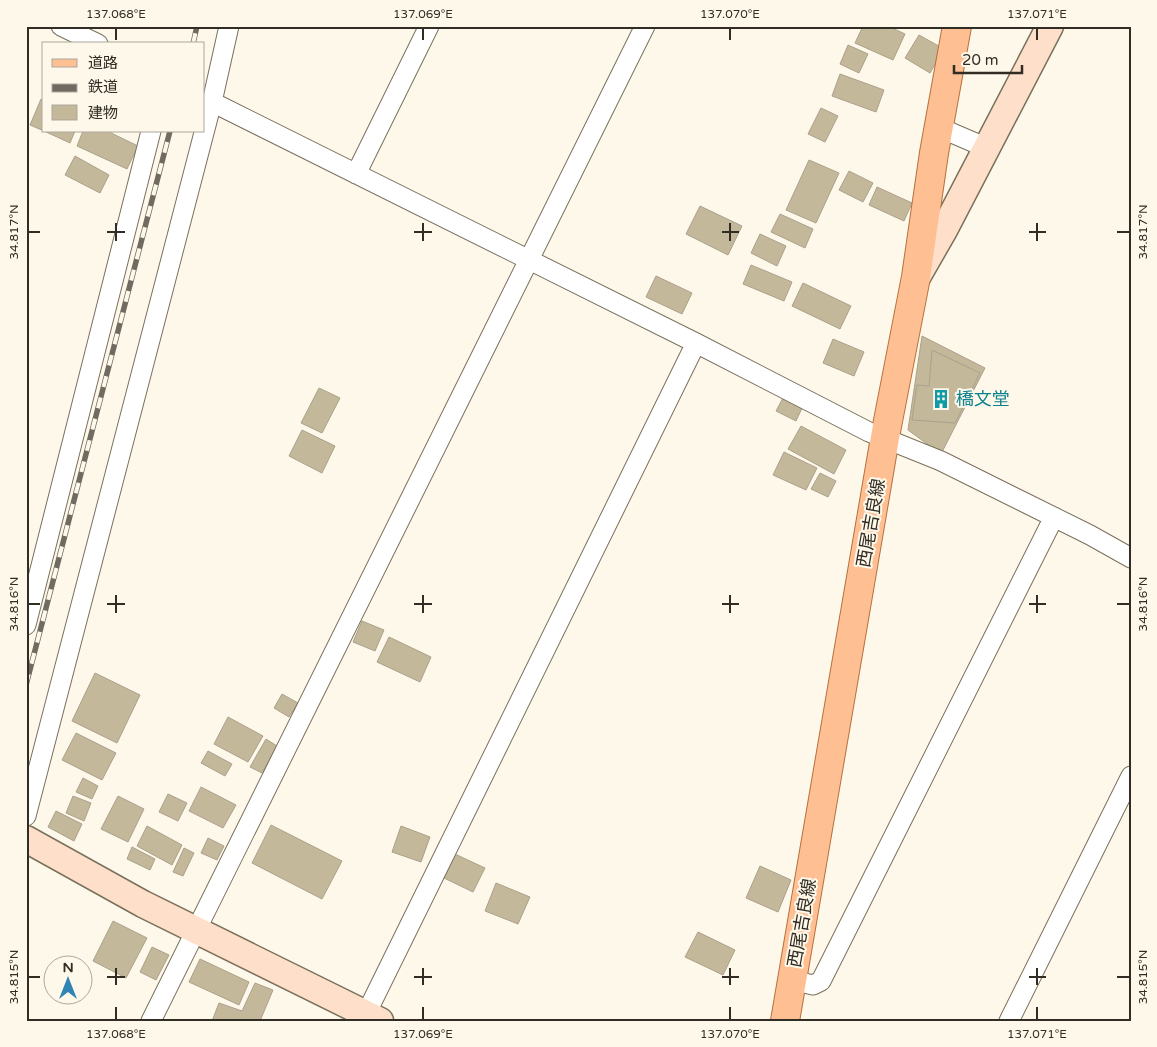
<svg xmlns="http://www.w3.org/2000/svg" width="1157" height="1047" viewBox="0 0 1157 1047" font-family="'Varela Round','Noto Sans JP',sans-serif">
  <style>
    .building { fill: #c4b89b; stroke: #aba18b }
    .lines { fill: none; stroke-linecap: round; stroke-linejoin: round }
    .street-casing { stroke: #79715c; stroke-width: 21 }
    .secondary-casing { stroke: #79715c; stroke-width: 29 }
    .primary-casing { stroke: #b6703d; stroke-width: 30 }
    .street { stroke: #fff; stroke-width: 19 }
    .secondary { stroke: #fedfc9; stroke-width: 26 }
    .primary { stroke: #febf93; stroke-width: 28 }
    .rail-casing { stroke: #706b61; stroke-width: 5.5 }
    .rail { stroke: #fef8ea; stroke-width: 4; stroke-dasharray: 11; stroke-linecap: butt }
    .ticks { fill: none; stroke: #312d24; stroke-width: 2 }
    .labels { text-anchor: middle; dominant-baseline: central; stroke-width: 4; stroke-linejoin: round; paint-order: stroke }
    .culture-label { font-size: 18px; fill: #0d838f; stroke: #fef8ea; text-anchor: start }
    .street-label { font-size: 18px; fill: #312d24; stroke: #fef8ea }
    .neatline { fill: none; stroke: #312d24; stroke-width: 2 }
    .ticks-label { font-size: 12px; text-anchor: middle; fill: #312d24 }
  </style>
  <rect width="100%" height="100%" fill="#fef8ea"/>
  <!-- building -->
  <path class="building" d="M863,26H888L905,34L893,60L855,43Z
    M919,35L944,49L930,73L905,58Z
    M848,45L868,54L859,73L840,64Z
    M840,74L884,90L876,112L832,96Z
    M41,99L44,101V131L30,125Z
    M821,108L838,116L825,142L808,134Z
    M44,131H75L70,143Z
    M83,131H107L138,146L127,169L77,146Z
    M75,156L109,175L100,193L65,175Z
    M809,160L839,173L816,223L786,210Z
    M849,171L873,183L863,202L839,190Z
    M877,187L912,203L904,221L869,205Z
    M700,206L742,226L728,255L686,234Z
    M780,214L813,229L805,248L771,232Z
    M760,234L786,246L777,266L751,253Z
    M751,265L792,282L784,301L743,284Z
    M656,276L692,293L682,314L646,297Z
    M803,283L851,306L840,329L792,306Z
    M922,336L985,368L941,454L908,430Z
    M833,339L864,352L854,376L823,363Z
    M932,350L980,373L955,423L912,420L917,385L929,386Z
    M319,388L340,398L322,433L301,423Z
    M784,396L803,406L796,421L776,411Z
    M801,426L846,450L834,474L788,449Z
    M302,430L335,446L322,473L289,456Z
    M784,452L817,468L806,490L773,475Z
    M820,473L836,481L828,497L811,489Z
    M362,621L384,630L375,651L353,642Z
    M389,637L431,657L420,682L377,662Z
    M95,673L140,695L117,743L72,721Z
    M282,694L298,703L289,717L274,708Z
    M228,717L263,736L248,762L214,744Z
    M76,733L116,753L102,780L62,760Z
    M266,739L277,746L262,773L250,767Z
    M208,751L232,764L225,776L201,763Z
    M83,778L98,786L92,799L76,792Z
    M201,787L236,805L223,828L189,811Z
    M168,794L187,803L178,821L159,812Z
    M73,796L91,803L84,821L66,813Z
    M118,796L144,809L128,842L101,829Z
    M56,811L82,824L74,841L48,827Z
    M271,825L342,861L322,899L252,863Z
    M147,826L182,845L172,865L137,846Z
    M401,826L430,837L421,862L392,852Z
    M208,838L224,846L217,860L201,853Z
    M132,847L155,859L150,870L127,859Z
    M184,848L194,853L183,876L173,872Z
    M455,854L485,868L473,892L444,878Z
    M760,866L791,880L778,912L746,898Z
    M496,883L530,897L518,924L485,911Z
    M113,921L147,938L126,978L93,961Z
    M698,932L735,950L723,975L685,957Z
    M152,947L169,955L156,980L140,972Z
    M200,959L249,982L239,1005L189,982Z
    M255,983L273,990L260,1021H212L219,1003L242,1011Z"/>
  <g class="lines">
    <!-- street casing -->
    <g class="street-casing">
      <path id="street" d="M61,26L98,44
        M212,102L696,343L869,432L941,461L1090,535L1131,558
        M938,127L987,148
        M356,174L429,26
        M26,625L151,131
        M26,816L212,102L229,26
        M792,980L813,985L821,981L1054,517
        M366,1014L696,343
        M151,1021L645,26
        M1009,1021L1131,776"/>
    </g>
    <!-- secondary casing -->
    <g class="secondary-casing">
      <path id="secondary" d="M917,277L944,230L1050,26
        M26,839L143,904L380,1021"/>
    </g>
    <!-- primary casing -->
    <g class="primary-casing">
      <path id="primary" d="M785,1021L887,426L916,277L934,153L957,26"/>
    </g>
    <!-- street -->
    <use href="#street" class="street"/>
    <!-- secondary -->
    <use href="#secondary" class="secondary"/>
    <!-- primary -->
    <use href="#primary" class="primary"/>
    <!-- rail casing -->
    <g class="rail-casing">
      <path id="rail" d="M193,44L197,26
        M26,685L170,131"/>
    </g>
    <!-- rail -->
    <use href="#rail" class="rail"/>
  </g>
  <!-- ticks -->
  <path class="ticks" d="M116,28V40M423,28V40M730,28V40M1037,28V40M116,223V241M423,223V241M730,223V241M1037,223V241M28,232H40M107,232H125M414,232H432M722,232H739M1029,232H1046M1117,232H1130M116,595V613M423,595V613M730,595V613M1037,595V613M28,604H40M107,604H125M414,604H432M722,604H739M1029,604H1046M1117,604H1130M116,968V985M423,968V985M730,968V985M1037,968V985M28,977H40M107,977H125M414,977H432M722,977H739M1029,977H1046M1117,977H1130M116,1007V1020M423,1007V1020M730,1007V1020M1037,1007V1020"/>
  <!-- icons -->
  <defs>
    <g id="building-bare" transform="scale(1.5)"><path d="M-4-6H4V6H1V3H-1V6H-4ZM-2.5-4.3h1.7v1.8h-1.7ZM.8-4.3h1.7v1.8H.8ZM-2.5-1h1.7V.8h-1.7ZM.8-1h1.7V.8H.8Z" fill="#0f9aa8" stroke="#fef8ea" stroke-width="2.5" paint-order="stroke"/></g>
  </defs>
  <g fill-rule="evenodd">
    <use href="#building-bare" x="941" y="399"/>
  </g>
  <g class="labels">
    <!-- culture labels -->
    <g class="culture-label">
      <text x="956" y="399">橋文堂</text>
    </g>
    <!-- street labels -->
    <g class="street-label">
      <text transform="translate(871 523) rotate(-80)">西尾吉良線</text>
      <text transform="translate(802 923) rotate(-80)">西尾吉良線</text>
    </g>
  </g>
  <!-- border -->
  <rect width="1157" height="1047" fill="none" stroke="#fef8ea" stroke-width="55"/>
  <!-- legend -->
  <rect x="42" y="42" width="162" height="90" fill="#fef8ea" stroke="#aca79b"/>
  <rect x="52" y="59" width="25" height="8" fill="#febf93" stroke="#aca79b"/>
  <text x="88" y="68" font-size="15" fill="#312d24">道路</text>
  <rect x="52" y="84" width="25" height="8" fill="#706b61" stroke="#aca79b"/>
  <text x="88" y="92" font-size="15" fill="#312d24">鉄道</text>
  <rect x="52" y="105" width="25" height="15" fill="#c4b89b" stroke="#aca79b"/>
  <text x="88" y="118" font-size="15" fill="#312d24">建物</text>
  <!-- north arrow -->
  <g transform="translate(68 980)"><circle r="24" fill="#fef8ea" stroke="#aca79b"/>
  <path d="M0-4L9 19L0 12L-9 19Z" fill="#2f84b4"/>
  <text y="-8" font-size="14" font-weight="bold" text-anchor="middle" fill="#312d24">N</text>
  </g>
  <!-- scale -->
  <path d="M954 65v8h68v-8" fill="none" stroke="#312d24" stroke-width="2.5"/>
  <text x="962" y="65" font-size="15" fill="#312d24" stroke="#fef8ea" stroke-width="4" paint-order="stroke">20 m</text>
  <rect x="28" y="28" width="1102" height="992" class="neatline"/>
  <g class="ticks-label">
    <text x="116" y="18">137.068°E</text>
    <text x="423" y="18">137.069°E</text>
    <text x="730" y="18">137.070°E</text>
    <text x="1037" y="18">137.071°E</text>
    <text transform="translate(14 232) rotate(-90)" y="4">34.817°N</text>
    <text transform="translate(1143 232) rotate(-90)" y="4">34.817°N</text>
    <text transform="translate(14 604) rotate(-90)" y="4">34.816°N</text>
    <text transform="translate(1143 604) rotate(-90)" y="4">34.816°N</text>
    <text transform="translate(14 977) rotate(-90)" y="4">34.815°N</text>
    <text transform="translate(1143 977) rotate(-90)" y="4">34.815°N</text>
    <text x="116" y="1038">137.068°E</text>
    <text x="423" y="1038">137.069°E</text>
    <text x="730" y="1038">137.070°E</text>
    <text x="1037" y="1038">137.071°E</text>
  </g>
</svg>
